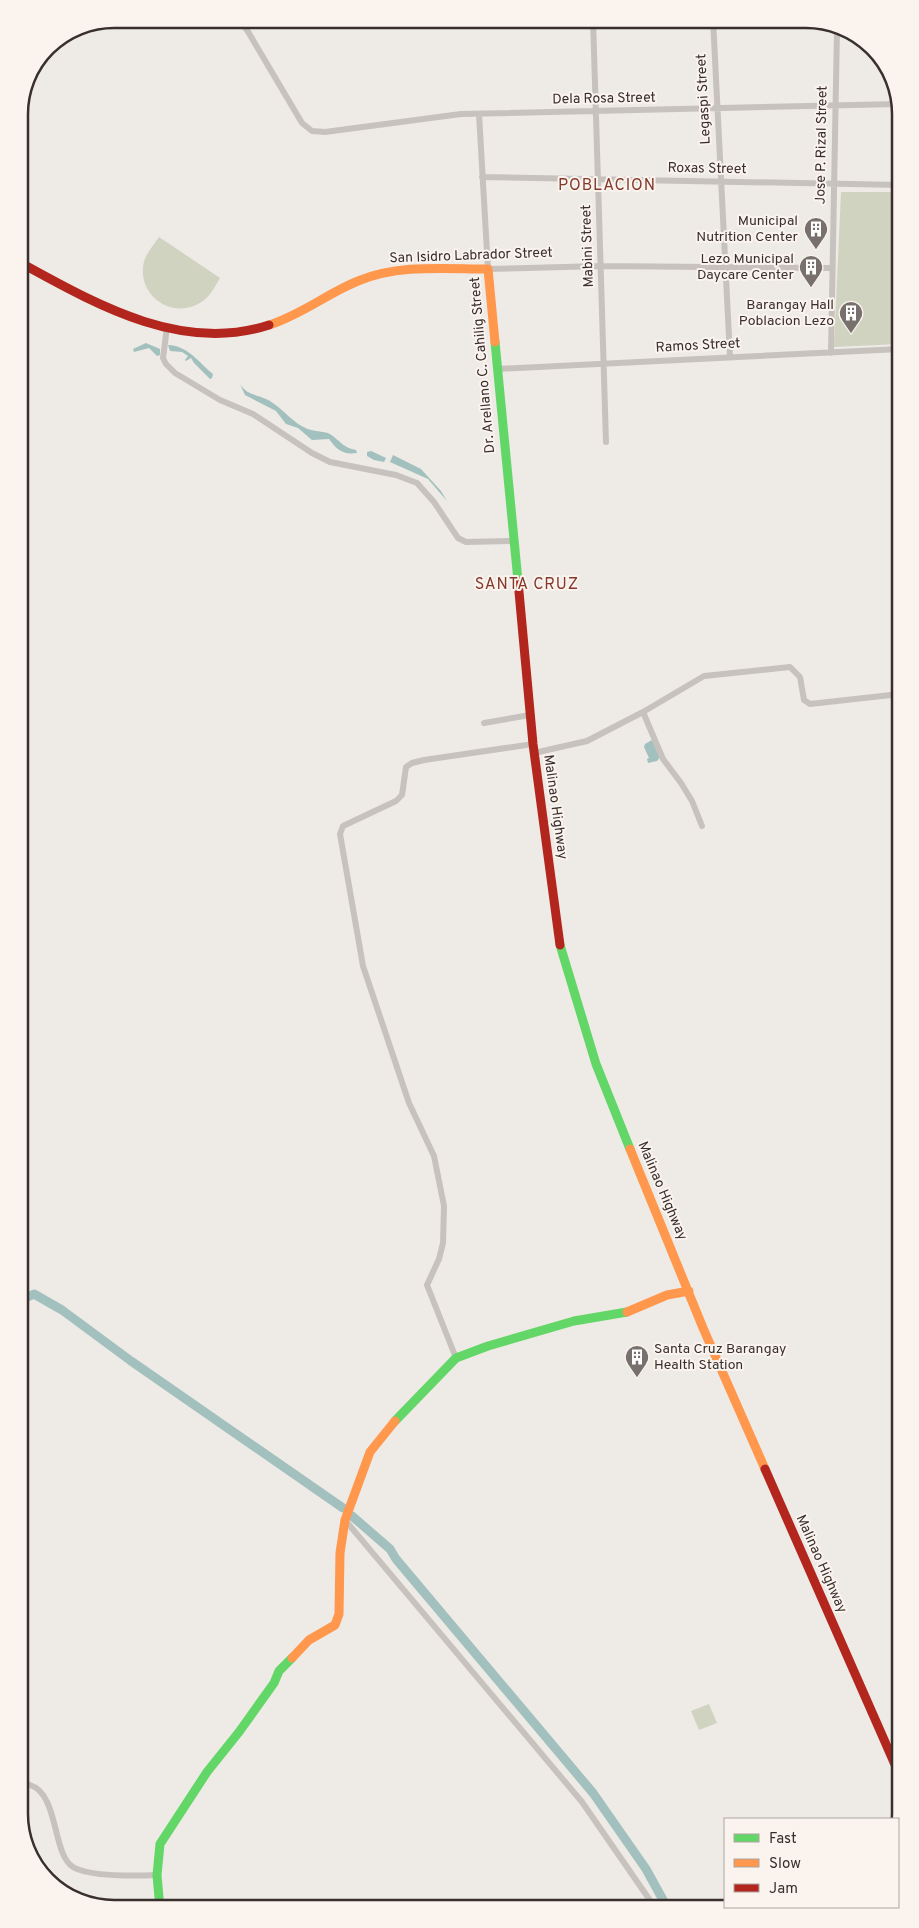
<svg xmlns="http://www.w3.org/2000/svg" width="919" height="1928" viewBox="0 0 919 1928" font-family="Overpass,sans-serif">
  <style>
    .green { fill: #d1d3c1 }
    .water { fill: #a2c0bd }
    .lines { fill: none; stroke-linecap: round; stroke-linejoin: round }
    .canal { stroke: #a2c0bd; stroke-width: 9 }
    .street { stroke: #c8c2be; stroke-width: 6 }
    .fast { stroke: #63d668; stroke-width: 9 }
    .slow { stroke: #ff974d; stroke-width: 9 }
    .jam { stroke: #b3261e; stroke-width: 9 }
    .labels { text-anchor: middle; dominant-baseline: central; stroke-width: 4; stroke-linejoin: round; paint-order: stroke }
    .street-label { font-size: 14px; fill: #392f2c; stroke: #faf3ee }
    .poi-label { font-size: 14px; fill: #392f2c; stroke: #faf3ee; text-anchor: end }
    .quarter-label { font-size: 16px; letter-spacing: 1px; fill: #83382a; stroke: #faf3ee }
    .rim { fill: none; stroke: #392f2c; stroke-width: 2.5 }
  </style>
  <rect width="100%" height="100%" fill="#eeeae6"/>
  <!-- green -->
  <path class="green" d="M841,192H900V344L834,347Z
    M159,237L220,278C214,288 209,299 198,304C172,318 140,297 143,267C144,255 153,246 159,237Z
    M709,1704L717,1723L699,1730L691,1711Z"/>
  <!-- water -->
  <path class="water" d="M146,343L160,349V355L157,356L149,348L134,352L133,349Z
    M168,345C189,346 199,363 213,374L212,378L210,379L194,363L191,358L186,361L185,360L188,356L182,352L170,351Z
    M240,384C247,395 255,394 266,399C283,407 293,425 311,430C318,432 324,431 330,434C340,441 344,448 356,450L357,453C343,455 337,450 329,439L312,440L298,428L286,424L276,411L245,395Z
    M371,451L386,458L384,462L374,460L367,456V452Z
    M393,455L421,469L441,491L447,501L428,479L390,462Z
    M652,740L660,757L657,761L648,763L647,759L649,758L644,747L645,744Z"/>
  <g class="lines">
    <!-- canal -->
    <path class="canal" d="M19,1301L34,1294L62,1310L131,1361L343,1508
      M352,1516L390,1549L396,1559L593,1793L646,1869L668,1909"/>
    <!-- street -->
    <path class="street" d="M238,19L247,30L302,123L312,131L325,132L461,114L898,104
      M593,19L606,442
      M713,19L730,357
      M593,22L812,19
      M479,114L488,269L601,266L832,268
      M482,177L900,185
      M167,327L163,358L166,364L175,373L220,400L253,414L312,453L330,462L396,475L417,483L434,502L458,538L466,542L514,541
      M831,353L837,29
      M497,369L900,349
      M643,712L663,759L681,783L692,801L702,826
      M484,723L530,715
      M534,753L587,741L643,712L704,676L790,667L800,677L804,700L810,704L900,694
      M456,1358L427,1285L439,1259L443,1243L444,1206L434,1156L409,1103L363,966L340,834L343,826L396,801L402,795L406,767L412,763L424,760L533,744
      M345,1520L582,1802L656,1909
      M19,1785C23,1783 25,1784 30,1785C59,1794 52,1854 73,1867C90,1877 137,1876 157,1875
      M334,1909L339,1907L340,1909"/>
    <!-- fast -->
    <path class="fast" d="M495,342L518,581
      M560,945L596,1064L630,1149
      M395,1421L456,1358L488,1346L574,1321L627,1312
      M160,1909L157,1875L160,1844L207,1772L239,1732L274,1683L279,1671L292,1658"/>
    <!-- slow -->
    <path class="slow" d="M269,325C301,315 328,293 358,281C399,264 445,269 488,269L495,342
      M630,1149L703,1328L765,1469
      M627,1312L667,1295L689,1291
      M292,1658L309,1640L335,1625L339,1614L340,1553L345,1520L370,1452L395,1421"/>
    <!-- jam -->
    <path class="jam" d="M19,262C94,303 181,354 269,325
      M518,581L533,744L560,945
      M765,1469L900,1776"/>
  </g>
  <!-- icons -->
  <defs>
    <g id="building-pin" transform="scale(1.25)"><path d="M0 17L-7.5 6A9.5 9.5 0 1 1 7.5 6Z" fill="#78706d" stroke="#faf3ee"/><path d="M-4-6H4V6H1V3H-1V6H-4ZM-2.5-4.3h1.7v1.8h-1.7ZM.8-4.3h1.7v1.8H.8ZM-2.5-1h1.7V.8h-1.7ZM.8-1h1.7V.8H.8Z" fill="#fff"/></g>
  </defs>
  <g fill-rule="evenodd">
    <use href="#building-pin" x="816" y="229"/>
    <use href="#building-pin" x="811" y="267"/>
    <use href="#building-pin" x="851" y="313"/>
    <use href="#building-pin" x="637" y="1357"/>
  </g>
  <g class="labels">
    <!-- street labels -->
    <g class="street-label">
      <text transform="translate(604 99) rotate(-1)">Dela Rosa Street</text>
      <text transform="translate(704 99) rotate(-93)">Legaspi Street</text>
      <text transform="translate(822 145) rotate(-89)">Jose P. Rizal Street</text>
      <text transform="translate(707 169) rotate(1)">Roxas Street</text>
      <text transform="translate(588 246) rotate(-92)">Mabini Street</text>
      <text transform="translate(471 256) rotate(-2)">San Isidro Labrador Street</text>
      <text transform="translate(698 346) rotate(-3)">Ramos Street</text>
      <text transform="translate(483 365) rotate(-95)">Dr. Arellano C. Cahilig Street</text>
      <text transform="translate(555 807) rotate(82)">Malinao Highway</text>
      <text transform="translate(662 1191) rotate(67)">Malinao Highway</text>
      <text transform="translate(821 1564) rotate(66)">Malinao Highway</text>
    </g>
    <!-- poi labels -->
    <g class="poi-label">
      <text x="798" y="221">Municipal<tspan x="798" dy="16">Nutrition Center</tspan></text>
      <text x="794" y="259">Lezo Municipal<tspan x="794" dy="16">Daycare Center</tspan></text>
      <text x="834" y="305">Barangay Hall<tspan x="834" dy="16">Poblacion Lezo</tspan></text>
      <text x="654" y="1349" text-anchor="start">Santa Cruz Barangay<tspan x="654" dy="16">Health Station</tspan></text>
    </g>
    <!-- quarter labels -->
    <g class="quarter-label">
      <text x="607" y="186">POBLACION</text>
      <text x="527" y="585">SANTA CRUZ</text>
    </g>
  </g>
  <!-- crop -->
  <path d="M0 0H919V1928H0ZM114 28H806A86 86 0 0 1 892 114V1814A86 86 0 0 1 806 1900H114A86 86 0 0 1 28 1814V114A86 86 0 0 1 114 28Z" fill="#faf3ee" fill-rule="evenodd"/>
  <path class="rim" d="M114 28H806A86 86 0 0 1 892 114V1814A86 86 0 0 1 806 1900H114A86 86 0 0 1 28 1814V114A86 86 0 0 1 114 28Z"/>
  <!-- legend -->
  <rect x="724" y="1818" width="175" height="90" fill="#faf3ee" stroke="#ada5a0"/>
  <rect x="734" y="1834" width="25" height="8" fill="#63d668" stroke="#ada5a0"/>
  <text x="769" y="1843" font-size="15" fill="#392f2c">Fast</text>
  <rect x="734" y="1859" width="25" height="8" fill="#ff974d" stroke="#ada5a0"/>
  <text x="769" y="1868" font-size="15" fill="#392f2c">Slow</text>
  <rect x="734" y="1884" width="25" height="8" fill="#b3261e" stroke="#ada5a0"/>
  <text x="769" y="1893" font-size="15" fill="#392f2c">Jam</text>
</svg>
